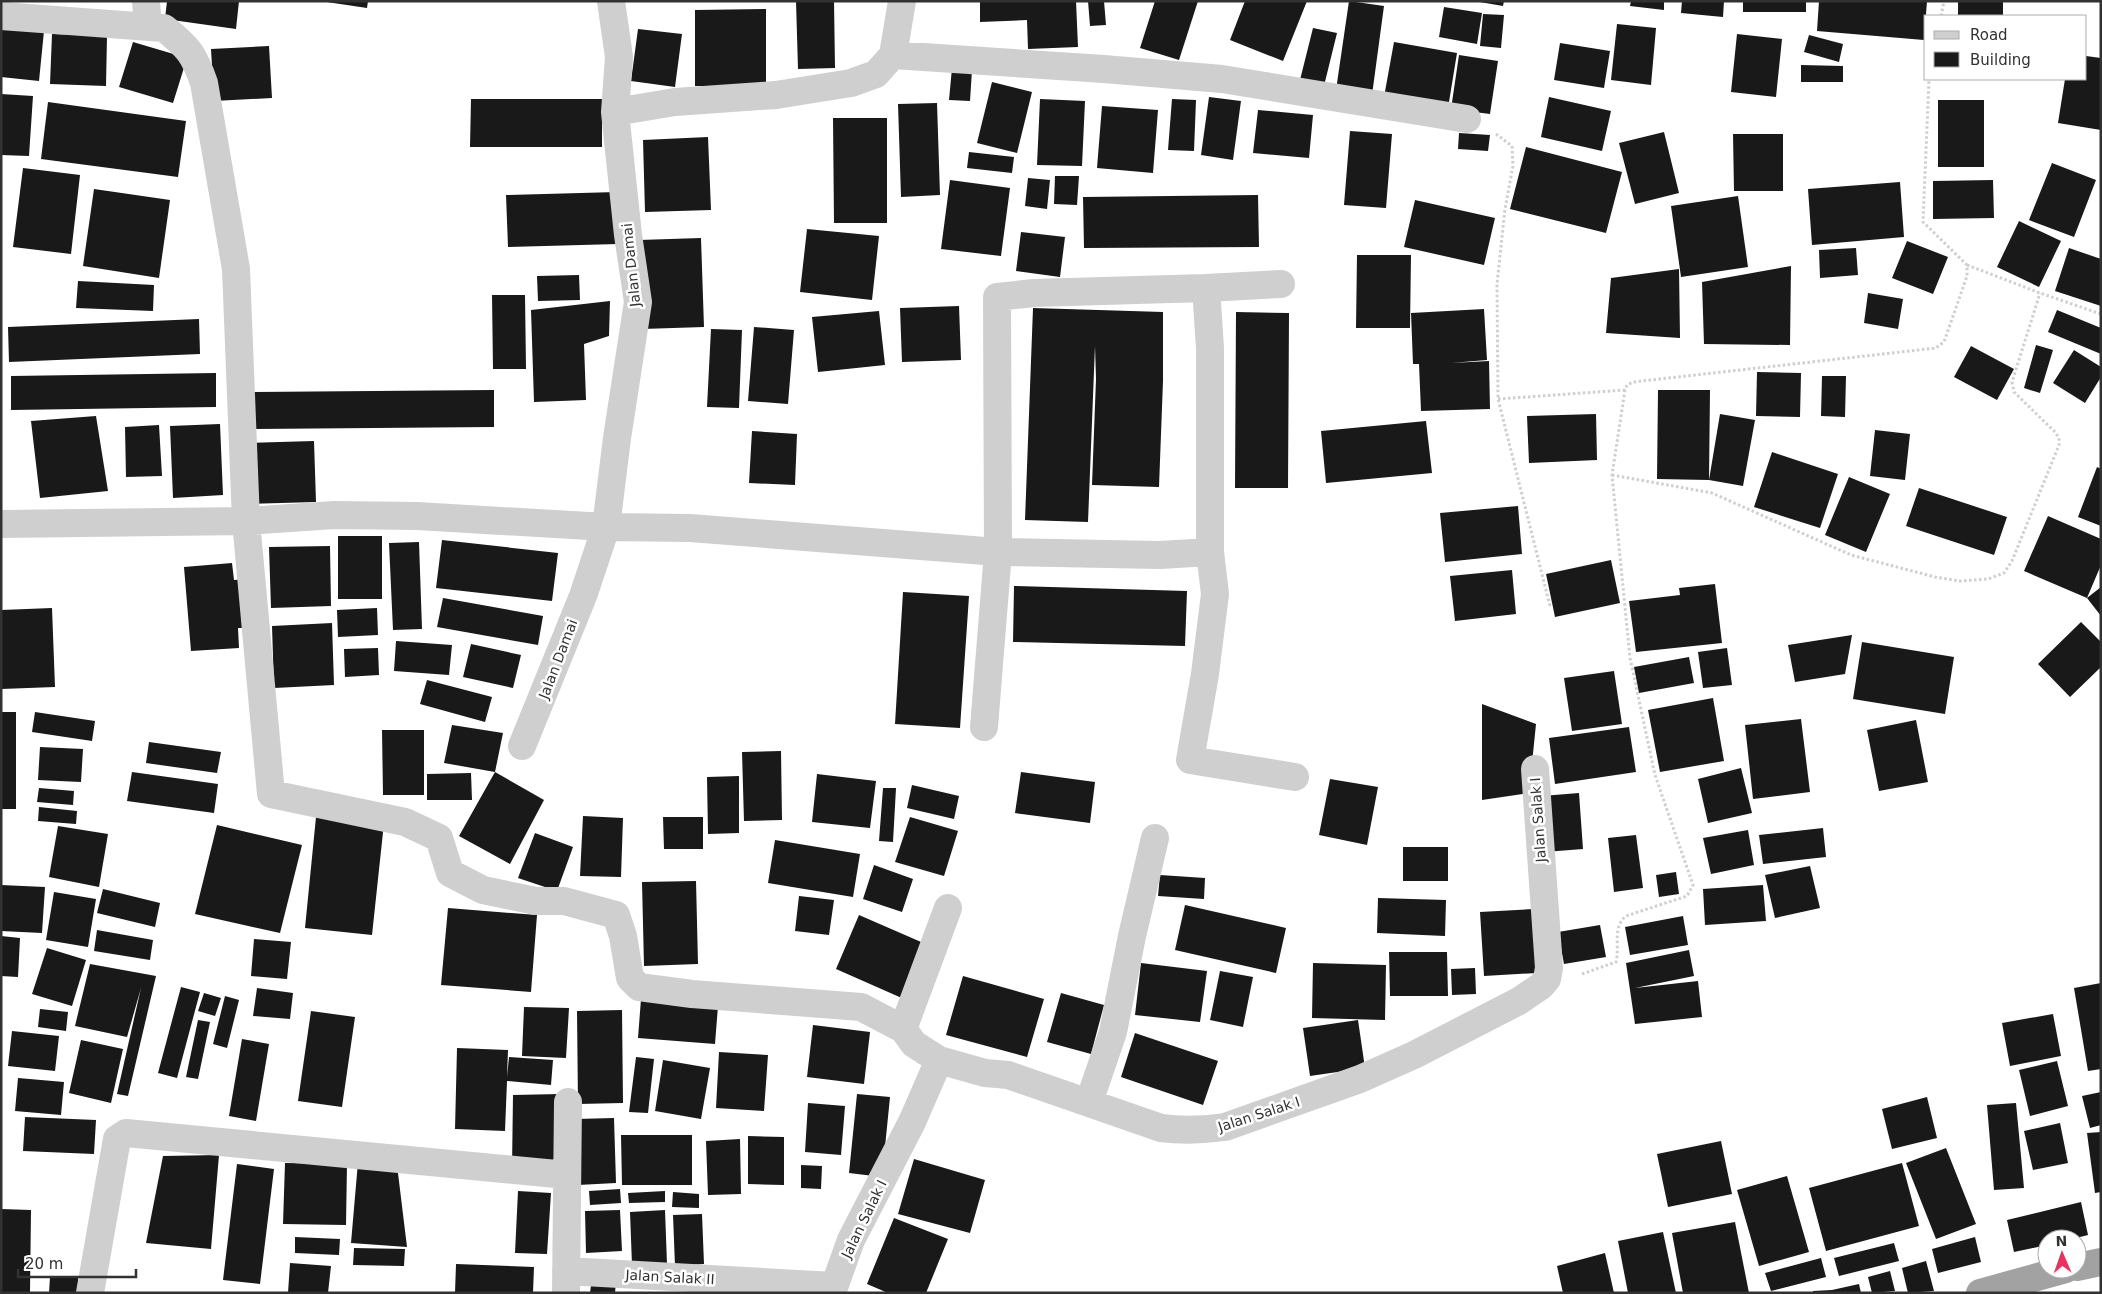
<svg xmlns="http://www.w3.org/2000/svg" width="2102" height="1294" viewBox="0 0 2102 1294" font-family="'DejaVu Sans',sans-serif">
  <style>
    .building { fill: #191919 }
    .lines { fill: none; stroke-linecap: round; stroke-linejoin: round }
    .path { stroke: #cfcfcf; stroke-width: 3; stroke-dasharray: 2.5 2.5; stroke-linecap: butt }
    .minor { stroke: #cfcfcf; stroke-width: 28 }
    .trunk { stroke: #a2a2a2; stroke-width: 28 }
    .labels { text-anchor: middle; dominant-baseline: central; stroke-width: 5; stroke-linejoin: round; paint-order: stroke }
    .street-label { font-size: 14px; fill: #323232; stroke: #fff }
  </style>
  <rect width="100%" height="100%" fill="#fff"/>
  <!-- building -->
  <path class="building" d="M167,1H239L236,29L165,19Z
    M320,1H368L367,8Z
    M796,1H834L835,68L798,69Z
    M980,1H1076L1078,47L1028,49L1027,20L980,22Z
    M1088,1H1104L1106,25L1090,26Z
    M1155,1H1198L1179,60L1140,48Z
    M1245,1H1307L1283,61L1230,40Z
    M1349,1L1384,6L1372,95L1336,90Z
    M1474,1H1504L1503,6Z
    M1631,1H1664V10L1630,6Z
    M1682,1H1724L1723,17L1681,13Z
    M1743,1H1806V12H1743Z
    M1819,1H1927L1924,40L1817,31Z
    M1958,1H2003V16H1958Z
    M1444,7L1482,13L1477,44L1439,37Z
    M766,9V86H695V10Z
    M1483,14L1504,15L1501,48L1480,46Z
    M1617,24L1656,28L1651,85L1611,80Z
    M1,26L44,31L39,81L1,77Z
    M1313,28L1337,33L1322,94L1298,88Z
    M638,29L682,34L675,87L631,81Z
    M52,34L107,36L106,86L50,84Z
    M1737,34L1782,39L1776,97L1731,92Z
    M1809,35L1843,44L1839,62L1804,52Z
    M133,42L187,58L173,103L119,87Z
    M1394,42L1457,53L1448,108L1384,97Z
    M1560,43L1610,51L1604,88L1554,80Z
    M269,46L272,98L214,101L211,49Z
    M1459,55L1498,61L1490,114L1451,109Z
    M2086,56L2101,58V130L2058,123L2065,79H2086Z
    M1801,65L1843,66V82H1801Z
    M952,68L972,70L970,101L949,100Z
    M992,82L1032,92L1017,153L977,143Z
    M1,94L33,96L29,156L1,155Z
    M1209,97L1241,101L1233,160L1201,155Z
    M1549,97L1611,111L1602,151L1541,137Z
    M471,99H602V147H470Z
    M1040,99L1085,101L1082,166L1037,165Z
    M1172,99L1196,100L1194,151L1168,150Z
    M1938,100H1984V167H1938Z
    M48,102L186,121L178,177L41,159Z
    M937,103L940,195L901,197L898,104Z
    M1102,106L1158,110L1153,173L1097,168Z
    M1258,110L1313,115L1309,158L1253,153Z
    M833,118H887V223H834Z
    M1350,131L1392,134L1386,208L1344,205Z
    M1664,132L1679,193L1635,204L1619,143Z
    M1459,133L1490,135L1488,151L1458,149Z
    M1733,134H1783V191H1734Z
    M708,137L711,210L645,212L643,140Z
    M1526,147L1622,172L1606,233L1510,209Z
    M969,152L1014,157L1012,173L967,168Z
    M2052,163L2096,180L2074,237L2029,220Z
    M23,168L80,175L71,254L13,247Z
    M1055,176H1079L1077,205L1054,204Z
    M1028,178L1050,180L1047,209L1025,206Z
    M950,180L1010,188L1001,256L941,249Z
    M1993,180L1994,218L1933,219V181Z
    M1900,182L1904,237L1812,245L1808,189Z
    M94,189L170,200L159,278L83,266Z
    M617,192L618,244L508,247L506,195Z
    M1258,195L1259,247L1084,248L1083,197Z
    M1738,196L1748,267L1681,277L1671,206Z
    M1415,200L1495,218L1484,265L1404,247Z
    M2019,221L2061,241L2039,287L1997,267Z
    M807,229L879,236L872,300L800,292Z
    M1021,232L1065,237L1060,277L1016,271Z
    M701,238L704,327L642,329L639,240Z
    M1907,241L1948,257L1933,294L1892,278Z
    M1856,248L1858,275L1820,278L1819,250Z
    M2069,248L2101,259V306L2055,291Z
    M1357,255H1411L1410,328H1356Z
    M1791,266L1790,345L1704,344L1702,282Z
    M1679,269L1680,338L1606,333L1611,278Z
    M579,275L580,300L538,301L537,276Z
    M78,281L154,285L153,311L76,308Z
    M1868,293L1903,299L1898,329L1864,323Z
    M492,295H525L526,369H493Z
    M610,301L609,336L584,344L586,400L534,402L531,310Z
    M959,306L961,360L902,362L900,308Z
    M1033,308L1163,312V381L1159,487L1092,485L1096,379L1095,346L1088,522L1025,520Z
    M1484,309L1487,360L1451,363L1489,361L1490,409L1421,411L1419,364H1413L1411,313Z
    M2057,310L2101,328V354L2048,332Z
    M879,311L885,365L818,372L812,317Z
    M1236,312L1289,313L1288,488H1235Z
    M199,319L200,354L9,362L8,327Z
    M754,327L794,330L788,404L748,401Z
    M711,329L742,330L739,408L707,407Z
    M2036,345L2053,350L2040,393L2024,388Z
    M1971,346L2014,369L1997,400L1954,377Z
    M2074,350L2101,367V377L2085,403L2053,383Z
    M1757,372L1801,373L1800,417L1756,416Z
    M216,373V407L11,410V376Z
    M1822,376H1846L1845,417L1821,416Z
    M494,390V427L248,429V392Z
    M1658,390H1710L1709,480L1720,414L1755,420L1743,486L1709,480L1657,479Z
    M1596,414L1597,460L1529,463L1527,416Z
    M96,416L108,491L40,498L31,421Z
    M1426,421L1432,473L1326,483L1321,431Z
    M220,424L223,495L173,498L170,426Z
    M159,425L162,476L126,477L125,427Z
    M1875,430L1910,434L1905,480L1870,476Z
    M752,431L797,434L795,485L749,483Z
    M314,441L316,502L247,504L245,443Z
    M1772,452L1838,474L1820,528L1754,507Z
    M2097,467L2101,469V526L2078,517Z
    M1849,477L1890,494L1866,552L1825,535Z
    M1919,488L2007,517L1994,555L1906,526Z
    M1518,506L1522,554L1445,562L1440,513Z
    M2048,516L2101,539V565L2087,598L2101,587V616L2087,598L2024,571Z
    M338,536H382V599H338Z
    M442,540L558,553L552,601L436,588Z
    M419,542L422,629L393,630L389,543Z
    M330,546L331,606L271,608L269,547Z
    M1611,560L1620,603L1555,617L1546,574Z
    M232,563L234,580L246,579L249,628H238L239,648L191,651L184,567Z
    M1512,570L1516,614L1455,621L1450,576Z
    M1715,584L1722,643L1636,652L1629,601L1680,595L1679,588Z
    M1014,586L1187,591L1185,646L1013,642Z
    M903,592L969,596L960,728L895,724Z
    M443,598L543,616L538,645L437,627Z
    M52,608L55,687L1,689V610Z
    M377,608L378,635L338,637L337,610Z
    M2081,622L2101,642V667L2070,697L2038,664Z
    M332,623L334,685L274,688L272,626Z
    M1852,635L1845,674L1795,682L1788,645Z
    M396,641L452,645L449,675L394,671Z
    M1862,642L1954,657L1945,714L1853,699Z
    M471,644L521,655L513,688L463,677Z
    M378,648L379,675L345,677L344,649Z
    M1727,648L1732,685L1703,688L1698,652Z
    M1689,657L1694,683L1639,693L1634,667Z
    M1614,671L1622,724L1572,731L1564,678Z
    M427,680L492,697L485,722L420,704Z
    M1713,698L1724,761L1660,772L1648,710Z
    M1482,704L1536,724L1529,793L1482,800Z
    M1,712H16V809H1Z
    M35,712L95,721L92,741L32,732Z
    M1801,719L1810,792L1753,799L1745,725Z
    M1916,720L1928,782L1879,791L1867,730Z
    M452,725L503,733L495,772L444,763Z
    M1629,727L1636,772L1555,784L1549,738Z
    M382,730H424V795H383Z
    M149,742L221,752L217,773L146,763Z
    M40,747L83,749L81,782L38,780Z
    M781,751L782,820L744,821L742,752Z
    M1741,768L1752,813L1708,823L1698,779Z
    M132,772L218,784L214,813L127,801Z
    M495,772L544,800L510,864L459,836Z
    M1021,772L1095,782L1090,823L1015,813Z
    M471,773L472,800H427V774Z
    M817,774L876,781L870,828L812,822Z
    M739,776V833L708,834L707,777Z
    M1330,779L1378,787L1367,845L1319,835Z
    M912,785L959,796L954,819L907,808Z
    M39,788L74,791L73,805L37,802Z
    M883,788H896L893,842L879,841Z
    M1579,793L1583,849L1545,852L1542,796Z
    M39,807L77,811L76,824L38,821Z
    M583,816L623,818L621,877L580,876Z
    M316,817L384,823L372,935L305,928Z
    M663,817H703V849H664Z
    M910,817L958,831L944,876L895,862Z
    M217,825L302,845L280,933L195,914Z
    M58,826L108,834L99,887L49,877Z
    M1823,828L1826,857L1763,864L1759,835Z
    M1748,830L1754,865L1711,874L1703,838Z
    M535,833L573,847L557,891L518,878Z
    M1636,835L1643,888L1614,892L1608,838Z
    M775,840L860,854L853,897L768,883Z
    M1403,847H1448V881H1403Z
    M874,865L913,879L902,912L863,899Z
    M1810,866L1820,908L1775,918L1765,875Z
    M1676,872L1679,894L1659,897L1656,875Z
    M1160,875L1205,878L1204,899L1158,896Z
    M696,881L698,964L644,966L642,882Z
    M1,885L45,887L42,933L1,931Z
    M1763,885L1766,921L1705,925L1703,889Z
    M103,889L160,903L155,927L97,913Z
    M54,892L96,899L88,947L46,940Z
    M799,896L834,900L829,935L795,931Z
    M1378,898L1446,900L1445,936L1377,933Z
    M1185,905L1286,928L1276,973L1175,950Z
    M448,908L537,915L531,992L441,985Z
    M1533,909L1537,973L1484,976L1480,912Z
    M859,915L928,945L904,999L836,969Z
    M1683,916L1688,945L1630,955L1625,927Z
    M1600,925L1606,957L1564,964L1558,932Z
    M97,930L153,940L150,960L94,951Z
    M1,936L20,938L18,977L1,976Z
    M254,939L291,942L287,979L251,976Z
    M47,948L86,960L72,1006L32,994Z
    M1689,950L1694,976L1635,988L1698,981L1702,1017L1635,1024L1626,963Z
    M1389,952H1447L1448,996H1390Z
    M1141,963L1207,971L1200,1022L1135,1015Z
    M1313,963L1386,965L1385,1020L1312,1018Z
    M90,964L156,976L128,1096L117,1094L141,988L127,1037L75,1026Z
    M1475,968L1476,994L1452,995L1451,969Z
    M1220,971L1253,977L1243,1027L1210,1020Z
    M963,976L1044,999L1027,1057L946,1035Z
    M2101,983V1069L2088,1071L2074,988Z
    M181,987L200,992L177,1078L158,1073Z
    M257,988L293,993L290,1019L253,1016Z
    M204,993L221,998L215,1016L198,1011Z
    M1061,993L1104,1005L1091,1054L1047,1042Z
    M225,996L239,1000L227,1048L213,1044Z
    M641,999L718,1006L715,1044L638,1038Z
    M524,1007L569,1008L566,1058L522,1056Z
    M40,1009L68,1012L66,1031L38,1027Z
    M622,1010L623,1103L578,1104L577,1011Z
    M311,1011L355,1017L342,1107L298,1101Z
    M2053,1014L2061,1056L2010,1066L2002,1023Z
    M198,1020L210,1022L198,1079L186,1077Z
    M1358,1020L1365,1068L1310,1076L1303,1028Z
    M813,1025L870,1032L864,1084L807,1077Z
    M12,1031L59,1036L55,1071L8,1066Z
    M1135,1033L1218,1061L1203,1105L1121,1077Z
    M242,1039L269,1044L256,1121L229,1116Z
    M81,1040L123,1049L111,1103L69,1093Z
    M457,1048L508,1050L507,1077L509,1057L553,1060L551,1085L507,1081L505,1131L455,1129Z
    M719,1052L768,1055L764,1111L716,1108Z
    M636,1057L654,1059L648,1113L629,1112Z
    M663,1060L710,1068L701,1119L655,1111Z
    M2057,1061L2068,1106L2030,1116L2019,1070Z
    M18,1078L64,1082L61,1115L15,1111Z
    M2101,1092V1125L2090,1128L2082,1096Z
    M560,1094V1167L512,1168L513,1095Z
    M857,1094L890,1097L882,1177L849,1173Z
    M1927,1097L1937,1138L1892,1149L1882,1109Z
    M808,1103L845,1106L841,1155L805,1152Z
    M2016,1103L2024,1188L1994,1190L1987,1105Z
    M25,1117L96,1120L94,1154L23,1151Z
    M614,1118L616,1183L578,1185L576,1119Z
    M2060,1123L2068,1163L2033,1170L2024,1131Z
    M2101,1132V1192L2095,1193L2087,1133Z
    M621,1135H692V1185H622Z
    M748,1136L784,1137V1185L748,1184Z
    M740,1139L741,1194L708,1195L706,1141Z
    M1721,1141L1732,1194L1668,1207L1657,1154Z
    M1946,1148L1976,1224L1936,1239L1906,1163Z
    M219,1155L211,1249L146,1243L163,1156Z
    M914,1159L985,1180L970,1233L898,1214Z
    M358,1162L397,1165L407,1247L351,1243Z
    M285,1163L347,1164L346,1225L283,1224Z
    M1902,1163L1919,1226L1826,1251L1809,1188Z
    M237,1164L274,1169L260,1284L223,1280Z
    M801,1165L822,1166L821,1189L801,1188Z
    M1787,1176L1809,1252L1759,1266L1737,1190Z
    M620,1189L621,1203L590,1205L589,1191Z
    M518,1191L551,1193L547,1254L515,1253Z
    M665,1191V1202L629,1203L628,1193Z
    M673,1192L699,1194V1208L672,1207Z
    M2081,1202L2088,1235L2072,1239H2047V1245L2014,1252L2007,1220Z
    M1,1209L31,1210L30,1293H1Z
    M620,1210L622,1251L586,1253L585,1211Z
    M665,1210L667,1264L632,1265L630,1212Z
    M702,1214L704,1264L675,1266L673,1215Z
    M894,1218L948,1239L926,1293H888L867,1284Z
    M1735,1222L1749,1293H1683L1672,1233Z
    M1663,1232L1676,1293H1628L1618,1241Z
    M295,1237L340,1239L339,1255L295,1253Z
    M1975,1237L1981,1262L1938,1273L1932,1249Z
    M1894,1243L1899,1261L1839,1276L1834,1258Z
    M354,1248L405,1249L404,1266L353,1265Z
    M1605,1253L1614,1293H1563L1557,1266Z
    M1821,1258L1826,1277L1771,1291L1765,1273Z
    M1926,1261L1934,1291L1908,1293L1902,1268Z
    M290,1263L331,1266L328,1293H288Z
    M456,1264L534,1267L533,1293H455Z
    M1890,1271L1895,1291L1872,1293L1868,1277Z
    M50,1277L78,1278V1293H49Z
    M592,1278L616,1281L615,1293H590Z
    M1859,1284L1861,1293H1813V1291L1832,1290Z"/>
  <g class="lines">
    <!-- path -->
    <path class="path" d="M1941,16L1944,1
      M1496,134L1512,146L1513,166L1505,209L1497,284L1498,399L1550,606
      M1967,265L2040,293L2101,314
      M1498,399L1625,390
      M1612,475L1712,493L1851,555L1935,577L1960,581L1988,579L2004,573L2012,561L2059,445V438L2055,432L2014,392L2012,382L2040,293
      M1582,974L1616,962C1620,947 1612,927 1626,916L1687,896L1693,885L1655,775L1630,658L1612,475L1625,390L1627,385L1633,382L1936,348L1944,342L1967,276V265L1923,222L1929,79"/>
    <!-- minor -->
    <path class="minor" d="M146,1L148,27
      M611,1L619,57L615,112
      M1,16L164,28C188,47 194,54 204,83L236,269L246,521L271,794L405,822L439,838L450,873L483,890L536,901H564L616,915L623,936L630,978L639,987L692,994L861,1007L903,1029L914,1044L939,1060
      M893,55L1104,69L1222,79L1467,119
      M1206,288L1281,284
      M1,524L246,521L334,515L417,516L606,527L690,528L998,552L1160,555L1210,552
      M984,727L998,552L997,297L1034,293L1206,288L1210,348V552L1215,594L1205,674L1190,760L1295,777
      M522,746L583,596L606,527L617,438L638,302L628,235L615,112L675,102L776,95L851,83L876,74L893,55L902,1
      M903,1029L948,908
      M1089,1102L1113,1032L1132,936L1155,838
      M566,1271L834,1286
      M90,1293L117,1139L126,1133L567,1175
      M566,1293L568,1102
      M832,1293L851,1240L912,1122L939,1060L985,1073L1008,1075L1161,1128C1184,1131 1203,1130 1225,1127L1360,1079L1414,1055L1519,1001L1541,986L1547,979L1549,968L1535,769"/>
    <!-- trunk -->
    <path class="trunk" d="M2077,1267L2101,1262
      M1980,1293L2066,1269"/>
  </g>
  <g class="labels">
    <!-- street labels -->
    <g class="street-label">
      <text transform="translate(631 265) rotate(-96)">Jalan Damai</text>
      <text transform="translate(558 659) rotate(-69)">Jalan Damai</text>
      <text transform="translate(1538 820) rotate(-94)">Jalan Salak I</text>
      <text transform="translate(1259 1114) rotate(-18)">Jalan Salak I</text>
      <text transform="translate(864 1219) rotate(-64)">Jalan Salak I</text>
      <text transform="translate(670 1277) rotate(3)">Jalan Salak II</text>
    </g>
  </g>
  <!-- border -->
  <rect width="2102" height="1294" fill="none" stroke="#323232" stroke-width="5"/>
  <!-- legend -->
  <rect x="1924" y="15" width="162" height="65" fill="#ffffff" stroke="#adadad"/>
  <rect x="1934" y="31" width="25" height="8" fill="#cfcfcf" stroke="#adadad"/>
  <text x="1970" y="40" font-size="15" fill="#323232">Road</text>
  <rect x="1934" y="52" width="25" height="15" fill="#191919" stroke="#adadad"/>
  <text x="1970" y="65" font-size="15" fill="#323232">Building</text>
  <!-- north arrow -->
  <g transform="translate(2062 1254) rotate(358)"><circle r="24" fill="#ffffff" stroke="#adadad"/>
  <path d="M0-4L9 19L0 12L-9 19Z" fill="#eb325d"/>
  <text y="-8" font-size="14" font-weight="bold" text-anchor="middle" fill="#323232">N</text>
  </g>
  <!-- scale -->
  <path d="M18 1269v8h118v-8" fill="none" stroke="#323232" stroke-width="2.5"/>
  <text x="25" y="1269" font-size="15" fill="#323232" stroke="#ffffff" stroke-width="4" paint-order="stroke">20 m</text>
</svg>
